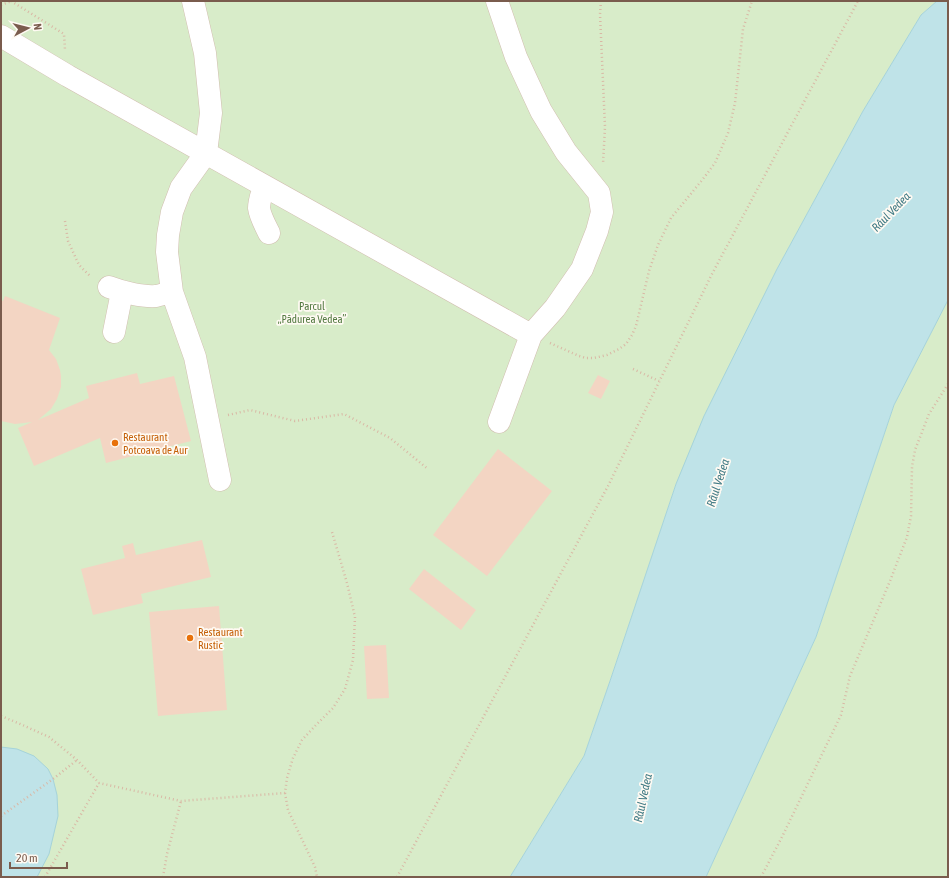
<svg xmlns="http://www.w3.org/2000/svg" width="949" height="878" viewBox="0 0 949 878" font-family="'Asap Condensed',sans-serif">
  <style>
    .green { fill: #d8ecc9 }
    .water { fill: #bfe3e8; stroke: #a5d3da }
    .building { fill: #f3d5c3 }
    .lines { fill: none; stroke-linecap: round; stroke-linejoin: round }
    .minor-casing { stroke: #d1beb0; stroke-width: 23 }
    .path { stroke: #d9b8a5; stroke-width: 2.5; stroke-dasharray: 1 3; stroke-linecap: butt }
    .minor { stroke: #fff; stroke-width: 22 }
    .food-dot { fill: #e8710a; stroke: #fffaf3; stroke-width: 1.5 }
    .labels { text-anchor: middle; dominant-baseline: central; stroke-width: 3.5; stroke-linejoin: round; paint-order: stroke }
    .park-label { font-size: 11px; fill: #537a41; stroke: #fffaf3 }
    .food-label { font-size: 11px; fill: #c56008; stroke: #fffaf3; text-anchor: start }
    .water-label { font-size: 12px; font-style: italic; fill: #437c86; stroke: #fffaf3 }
  </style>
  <rect width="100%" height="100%" fill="#fdf6ec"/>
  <!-- green -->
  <path class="green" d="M1,1H937L921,15L863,111L777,269L676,484L610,681L584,756L510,877H1Z
    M948,300V877H706L816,637L894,405Z"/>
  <!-- water -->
  <path class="water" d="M937,1H948V300L894,405L816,637L706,877H510L584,756L610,681L676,484L704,416L777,269L863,111L921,15Z
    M1,747L17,749L34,756L48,769L53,779L57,795L58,816L49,854L37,877H1Z"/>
  <!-- building -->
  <path class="building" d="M5,296L60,318L49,350L56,359L60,370L61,376V387L57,399L51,409L38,420L89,398L86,386L137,373L140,384L174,376L191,441L106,463L100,438L34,466L18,428L32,422L15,424L1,421V300L3,301Z
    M598,375L610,381L601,399L588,393Z
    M498,449L552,491L487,576L433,535Z
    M202,540L211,577L141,594L143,603L93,615L81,569L125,558L122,546L133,543L136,555Z
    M424,569L476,610L461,630L409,589Z
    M219,606L227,710L158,716L149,612Z
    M386,645L389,698L367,699L364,646Z"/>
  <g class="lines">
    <!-- minor casing -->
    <g class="minor-casing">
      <path id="minor" d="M193,1L205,53L211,113L206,153L181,188L172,212L168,235L167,252L172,292L195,357L220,480
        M497,1L516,57L541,111L566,152L599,193L602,212L597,231L582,269L555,308L531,335L499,422
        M1,36L68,76L531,335
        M264,186C262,193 259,201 259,208C260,216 265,225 269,233
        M109,287C122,292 142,297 156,296C161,295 167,293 172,292
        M114,332L122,292"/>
    </g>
    <!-- path -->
    <path class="path" d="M11,1L64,34L65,50
      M601,1L600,14L605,127L603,164
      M1,5L12,1
      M65,221L68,241L79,265L91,277
      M550,343L579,356L586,358H594L607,355L619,349L626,344L632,335L636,326L649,271L658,245L671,218L703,179L715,163L728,133L735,103L743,29L752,1
      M633,369L659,381
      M228,415L250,410L295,421L344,414L390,438L428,469
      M1,716L18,723L49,737L77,760L99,783L181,801L285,793L287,778L293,758L302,740L316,725L333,708L345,689L353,660L355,617L347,583L332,532
      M285,793L288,810L315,867L317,877
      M1,816L53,779L77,760
      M45,877L99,783
      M163,877L167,854L181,801
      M397,877L608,486L712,274L858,1
      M761,877L782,837L841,715L850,676L890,581L907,537L911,516L912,467L915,450L929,414L948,384"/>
    <!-- minor -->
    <use href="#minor" class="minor"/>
  </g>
  <!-- markers -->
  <g class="food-dot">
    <circle cx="115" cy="443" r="4"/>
    <circle cx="190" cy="638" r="4"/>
  </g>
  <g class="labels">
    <!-- park labels -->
    <g class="park-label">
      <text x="312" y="306">Parcul<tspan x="312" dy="13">„Pădurea Vedea”</tspan></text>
    </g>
    <!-- food labels -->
    <g class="food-label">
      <text x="123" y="437">Restaurant<tspan x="123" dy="13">Potcoava de Aur</tspan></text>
      <text x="198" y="632">Restaurant<tspan x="198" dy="13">Rustic</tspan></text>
    </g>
    <!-- water labels -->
    <g class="water-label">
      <text transform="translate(891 212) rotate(-46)">Râul Vedea</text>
      <text transform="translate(718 483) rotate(-72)">Râul Vedea</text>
      <text transform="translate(643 798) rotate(-78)">Râul Vedea</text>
    </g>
  </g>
  <!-- border -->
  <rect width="949" height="878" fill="none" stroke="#7a5c4d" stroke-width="4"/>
  <!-- north arrow -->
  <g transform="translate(28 28) rotate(83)" stroke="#fffaf3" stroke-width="3" paint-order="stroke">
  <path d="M0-3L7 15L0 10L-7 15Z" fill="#7a5c4d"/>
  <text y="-6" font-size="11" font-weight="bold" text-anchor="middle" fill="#7a5c4d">N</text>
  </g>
  <!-- scale -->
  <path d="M10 862v6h57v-6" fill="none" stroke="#7a5c4d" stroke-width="2"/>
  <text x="16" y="862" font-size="12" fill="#7a5c4d" stroke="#fffaf3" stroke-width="3" paint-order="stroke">20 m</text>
</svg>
